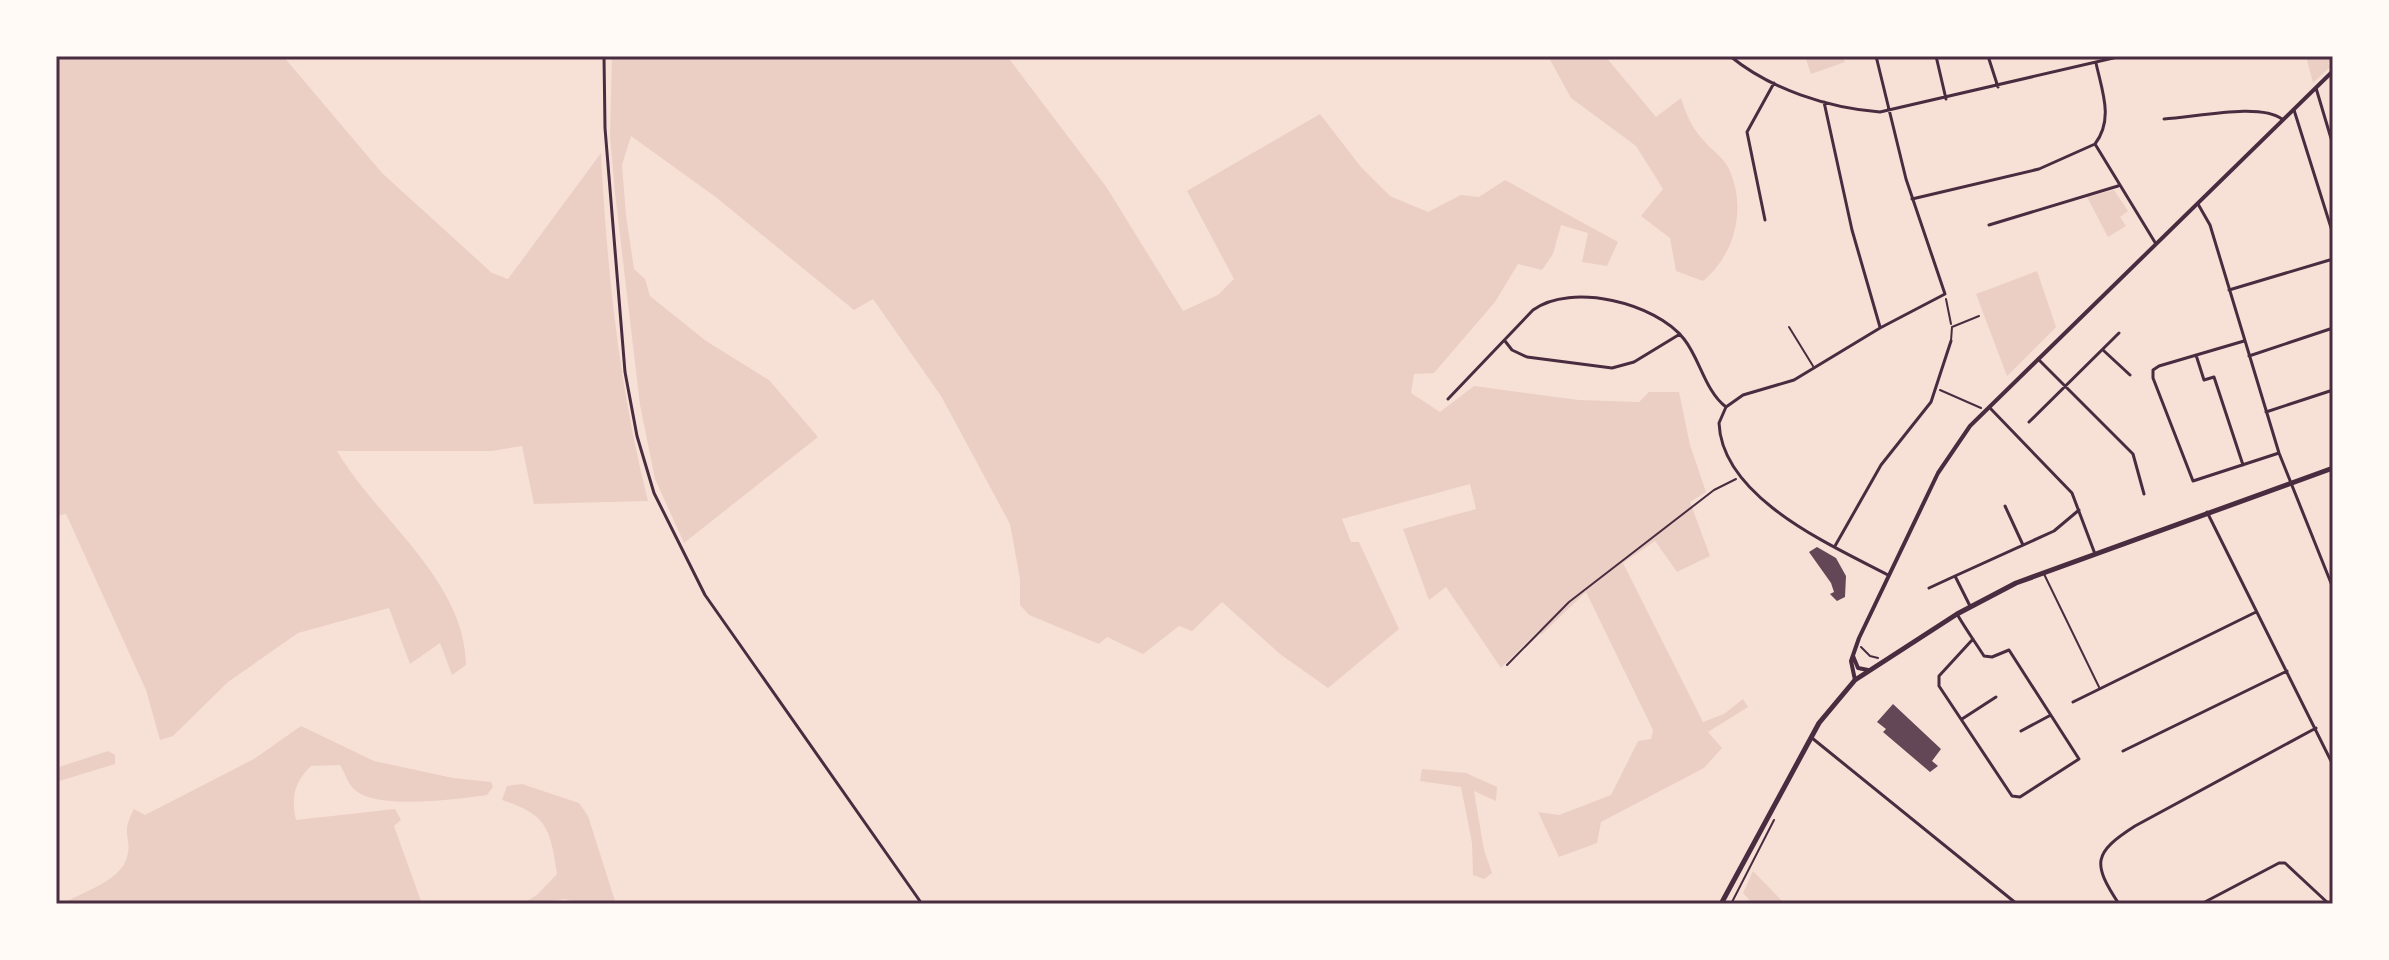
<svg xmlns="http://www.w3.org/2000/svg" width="2389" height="960" viewBox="0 0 2389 960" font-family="'Noto Sans',sans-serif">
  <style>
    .green { fill: #ebcfc5 }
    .building { fill: #644757 }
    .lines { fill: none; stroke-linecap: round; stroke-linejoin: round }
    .path { stroke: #4a2c40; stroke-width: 2 }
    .service { stroke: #4a2c40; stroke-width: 2 }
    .minor { stroke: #4a2c40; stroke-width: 3 }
    .tertiary { stroke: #4a2c40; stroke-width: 4 }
    .secondary { stroke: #4a2c40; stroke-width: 5 }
    .neatline { fill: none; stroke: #4a2c40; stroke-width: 3 }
  </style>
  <rect width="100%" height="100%" fill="#f7e1d7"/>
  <!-- green -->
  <path class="green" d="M56,56H283L382,173L492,273L508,279L601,153C607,271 619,386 648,501L534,504L522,446L492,451H337C377,519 465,580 466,665L452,675L440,643L410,664L389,608L298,633L228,682L173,736L160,740L146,690L66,514L56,516Z
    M612,56H1007L1107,188L1183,311L1218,295L1234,279L1187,191L1320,114L1361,167L1390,196L1428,212L1461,195L1479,197L1505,180L1618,242L1607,266L1582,262L1588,233L1561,225L1553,254L1542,270L1518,264L1495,302L1434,373L1414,374L1411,393L1440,412L1474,386L1579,400L1639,402L1649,392H1679L1690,445L1706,492L1690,502L1710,556L1677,572L1655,541L1623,563L1703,722L1724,714L1743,699L1748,707L1708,732L1722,748L1704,768L1601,822L1597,843L1559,857L1538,812L1559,815L1611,795L1638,741L1651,739L1653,730L1586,592L1541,635L1540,629L1501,668L1446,587L1429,600L1403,529L1476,509L1470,484L1342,519L1351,542H1359L1399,629L1328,688L1280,654L1222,602L1192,631L1179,626L1143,654L1107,637L1099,644L1029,615L1020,605V579L1010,524L941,396L873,299L854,310L717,198L631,136L622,165L626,215L634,269L645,279L650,296L706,341L769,380L818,437L684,543L655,479L640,405L615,193L610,136Z
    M1548,56H1605L1656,117L1681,98C1686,114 1692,128 1704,141C1712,150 1724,158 1729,169C1747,208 1735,255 1703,281L1676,271L1670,238L1641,216L1663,189L1636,146L1571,98Z
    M1805,56H1843L1845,62L1811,74Z
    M2306,56L2333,58L2328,63L2330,67L2313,83Z
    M2114,190L2128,211L2120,217L2126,226L2108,237L2087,197Z
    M2037,271L2056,327L2007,376L1976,294Z
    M301,726L374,761L453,778L491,782L493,787L487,795C458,799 380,810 356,791C349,786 345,773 340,765L311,766C294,782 291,798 296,820L395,809L401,820L394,826L422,904H61C81,893 121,881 127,857C133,837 119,837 134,809L145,815L254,759Z
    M108,751L115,755V764L56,782V768Z
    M1422,769L1466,773L1497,787L1496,801L1474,791L1484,850L1492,873L1484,879L1473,875L1472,843L1461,787L1420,781Z
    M522,784L579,803L588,816L616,904H578L566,899L522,904L537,895L557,874C550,829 548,815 502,800L507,786Z
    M1753,871L1785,904H1753L1743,893Z"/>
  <!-- building -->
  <path class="building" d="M1817,547L1836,558L1846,576L1845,597L1837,601L1830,594L1834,592L1831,583L1809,552Z
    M1893,704L1941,749L1932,761L1938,766L1930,772L1883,732L1886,729L1877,722Z"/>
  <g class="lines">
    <!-- path -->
    <path class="path" d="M1946,299L1951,324
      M1940,390L1981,408
      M1861,647L1870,656L1878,658
      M1507,665L1569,602L1714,490L1736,479
      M1731,904L1774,820"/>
    <!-- service -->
    <path class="service" d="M1789,327L1813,366
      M1951,341L1952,327L1979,316
      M2044,574L2099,687"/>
    <!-- minor -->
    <path class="minor" d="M604,56L605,128L625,372L637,436L654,493L705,595L922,904
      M1730,56C1770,89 1828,108 1880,112L2122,56
      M1876,56L1906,179L1945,294L1880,328L1794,380L1743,395L1726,407L1719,423C1722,498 1831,545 1888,575
      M1936,56L1946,99
      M1988,56L1998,87
      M2096,63C2102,91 2114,119 2095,144L2156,244
      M2316,88L2333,145
      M1824,102L1852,230L1880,327
      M2294,110L2333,234
      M2164,119C2193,118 2259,102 2282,119
      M1912,199L2039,169L2095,144
      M2198,204L2210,225L2279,453L2333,588
      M1765,220L1747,132L1774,83
      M1989,225L2118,186
      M2229,290L2333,259
      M1505,341L1512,350L1527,357L1612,368L1634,362L1680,334
      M2244,341L2159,366L2153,370V378L2193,481L2279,453
      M2103,350L2130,375
      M2196,355L2204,380L2214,377L2243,465
      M2249,356L2333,328
      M2038,359L2133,454L2144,494
      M1448,399L1533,310C1571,282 1656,303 1684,339C1700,359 1705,391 1726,407
      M1990,408L2072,493L2095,554
      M2266,412L2333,390
      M2029,422L2119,333
      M2005,506L2023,545
      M2207,512L2333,765
      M1835,546L1881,465L1931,402L1951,341
      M1929,588L1955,576
      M1970,606L1955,576L2054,531L2079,510
      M1957,614C1965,628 1975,642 1984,656L1992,657L2009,650L2079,759L2020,797L2012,796L1939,686V676L1973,639
      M2073,702L2256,612
      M1962,719L1996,697
      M2021,731L2049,716
      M1812,738L2017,904
      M2123,751L2287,671
      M2119,904C2092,863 2093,853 2135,826L2316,728
      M2201,904L2279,863H2285L2329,904"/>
    <!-- tertiary -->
    <path class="tertiary" d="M1853,656L1858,668L1868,670
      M1855,680L1851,661L1859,638L1938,473L1970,426L2333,71"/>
    <!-- secondary -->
    <path class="secondary" d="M1721,904L1819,723L1855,680L1957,614L2016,583L2333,468"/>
  </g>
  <!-- border -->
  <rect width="2389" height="960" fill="none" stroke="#fffaf5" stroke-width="116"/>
  <rect x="58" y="58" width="2273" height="844" class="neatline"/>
</svg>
